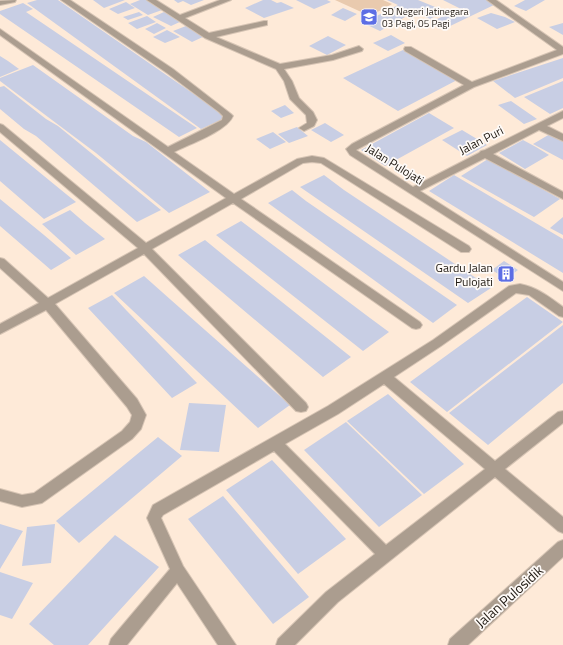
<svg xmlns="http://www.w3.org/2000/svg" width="563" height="645" viewBox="0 0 563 645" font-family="'Titillium Web',sans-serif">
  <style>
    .green { fill: #e9caae }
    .building { fill: #c8cee4 }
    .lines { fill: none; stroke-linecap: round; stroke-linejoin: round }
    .minor-casing { stroke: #d6c4b4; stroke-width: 2 }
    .minor { fill: #ab9d8f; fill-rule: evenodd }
    .labels { text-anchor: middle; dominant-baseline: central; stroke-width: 3.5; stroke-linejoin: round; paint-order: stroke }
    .far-poi-label { font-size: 10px; fill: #1f1912; stroke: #fefaf7; text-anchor: start }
    .street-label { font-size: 12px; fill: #1f1912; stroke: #fefaf7 }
    .poi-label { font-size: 12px; fill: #1f1912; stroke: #fefaf7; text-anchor: end }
    .near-street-label { font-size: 14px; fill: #1f1912; stroke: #fefaf7 }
  </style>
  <rect width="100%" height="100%" fill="#feead8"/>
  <!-- green -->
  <path class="green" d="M335,0H383L392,4L370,16Z"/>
  <!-- building -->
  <path class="building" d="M37,0H58L227,117L201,129L27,3Z
    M93,0H125L104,8Z
    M140,0H147L162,10L148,15L130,4Z
    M174,0H204L191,5L183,1L178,3Z
    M263,0H271L277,3L281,2L294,8L264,18L245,8Z
    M296,0H327L331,2L314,9Z
    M387,0H418L445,11L430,19L414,12L380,31L363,23L398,5Z
    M443,0H487L496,4L446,28L433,21L458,9L469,13Z
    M525,0H545L526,11L514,6Z
    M126,2L135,8L118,14L109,9Z
    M23,3L33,9L26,12L197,128L179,137L0,14V11Z
    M343,8L357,14L345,21L331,15Z
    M139,12L143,15L128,20L123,17Z
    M164,12L182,21L171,26L153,17Z
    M491,13L505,17L515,22L497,29L477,18Z
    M147,16L156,22L137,29L128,23Z
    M157,23L166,28L154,34L145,29Z
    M563,23V35L549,27Z
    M186,26L205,36L192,42L173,31Z
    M167,30L180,37L165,43L153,37Z
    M391,35L405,43L388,51L373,43Z
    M328,36L346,45L327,55L309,46Z
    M403,50L459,79L398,111L343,78Z
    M0,56L8,61L19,69L0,77Z
    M563,58V78L515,98L493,81Z
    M33,65L133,136L146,142L210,192L169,213L96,153L0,81V78Z
    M563,81V108L550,114L524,97Z
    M4,86L46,119L58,126L161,210L137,222L36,136L24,129L0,109V87Z
    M511,101L537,119L524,124L498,105Z
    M285,105L294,113L281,118L271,111Z
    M429,113L454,128L385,166L361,150Z
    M325,123L344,135L331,142L311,130Z
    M297,127L308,136L289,143L278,134Z
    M462,130L487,145L467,156L442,140Z
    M273,132L286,142L270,149L256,139Z
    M550,134L563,141V160L533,144Z
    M0,140L66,194L76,202L44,219L0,181Z
    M523,140L536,147L549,155L525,169L499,153Z
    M488,159L560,199L534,217L461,176Z
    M324,175L344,190L491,288L468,303L300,187Z
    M454,175L563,239V273L429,191Z
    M292,190L306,201L457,305L433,323L268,203Z
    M0,199L44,235L71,258L51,270L0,226Z
    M70,210L85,223L105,239L76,255L42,224Z
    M563,217V235L550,228Z
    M241,221L370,318L389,332L363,351L216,235Z
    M205,240L233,263L351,357L323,377L178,255Z
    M504,261L518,270L506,279L492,270Z
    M144,276L171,300L290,405L258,428L114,293Z
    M112,295L127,311L197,383L172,398L88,308Z
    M527,297L563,322L447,412L410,382Z
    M563,325V383L488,445L449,413Z
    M388,394L464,464L424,494L347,421Z
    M189,403L226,405L219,452L180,450Z
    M346,422L422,495L379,527L304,450Z
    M158,437L182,456L79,543L56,521Z
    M272,460L346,539L298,574L226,490Z
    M223,496L309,597L273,624L188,519Z
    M0,524L23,531L0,569Z
    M55,524L51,563L22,566L27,527Z
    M115,535L159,567L88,645H54L29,624Z
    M0,572L33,583L12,619L0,615Z"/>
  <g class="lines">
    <!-- minor casing -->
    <g class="minor-casing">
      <path id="minor" d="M16,0L15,2L0,5V1Z
        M61,0H70L173,69L231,114L233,116C227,131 190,144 174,152L234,194L297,159L312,156L324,158L469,246L471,249L469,252H461L321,163L312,162L303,163L241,199L420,322L422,325L420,328L416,329L412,328L233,203L152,249L306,403L308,407L306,411L301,412L296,411L144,254L55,304L137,399L146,415L141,429L132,439L42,503L22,507L0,501V489L22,495L34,493L122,431L130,422L132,415L127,407L46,310L0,334V324L39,303L0,268V258L4,259L48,298L138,248L0,132V124L3,125L146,243L226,198L0,35V29L168,147L222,120L223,116L219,112L167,73Z
        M147,0H156L180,15L220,0H231L185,18L209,33L264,21H267V25L216,37L280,64L332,55L359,46L363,49L362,51L333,60L284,69L292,81L299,98L313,112L317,120L314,126L304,131L299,128L307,123L306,115L290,99L284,81L276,69L205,38Z
        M487,0H496L563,47V54L474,87L356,150L413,187L479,153L481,151L485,150L563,111V118L547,126L563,134V141L539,130L493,154L563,192V199L485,158L420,191L563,282V291L350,155L346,149L352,144L464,85L405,51L404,49L405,47H411L472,82L557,50Z
        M520,284C537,287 549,297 563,307V317L559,316L529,295L516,293L441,346L394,377L495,461L558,412L563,411V423L505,469L563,517V533L558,531L495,477L338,602L295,645H276L278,639L326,592L375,554L274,451L163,515L161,518L183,566L236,645H218L177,583L127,645H109L111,639L170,569L147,518L153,505L328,406L433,340L509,286ZM384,384L485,469L386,545L285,444L338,414Z
        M563,540V557L468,645H448L450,639L558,542Z"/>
    </g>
    <!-- minor -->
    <use href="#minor" class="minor"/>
  </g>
  <!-- icons -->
  <defs>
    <g id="school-square" transform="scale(0.9)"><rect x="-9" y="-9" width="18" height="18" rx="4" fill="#5d6ee5" stroke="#fefaf7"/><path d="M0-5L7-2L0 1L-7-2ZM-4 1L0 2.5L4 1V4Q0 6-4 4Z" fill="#fff"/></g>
    <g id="building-square" transform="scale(0.9)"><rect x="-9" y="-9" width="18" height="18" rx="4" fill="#5d6ee5" stroke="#fefaf7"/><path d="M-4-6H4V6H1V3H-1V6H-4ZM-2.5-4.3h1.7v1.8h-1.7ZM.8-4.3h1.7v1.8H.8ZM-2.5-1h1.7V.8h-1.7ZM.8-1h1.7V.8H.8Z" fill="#fff"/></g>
  </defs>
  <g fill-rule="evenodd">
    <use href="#school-square" x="369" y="17"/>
    <use href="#building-square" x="506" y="274"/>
  </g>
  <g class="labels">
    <!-- far-poi labels -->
    <g class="far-poi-label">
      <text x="382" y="11">SD Negeri Jatinegara<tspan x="382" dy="12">03 Pagi, 05 Pagi</tspan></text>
    </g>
    <!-- street labels -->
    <g class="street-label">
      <text transform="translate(481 140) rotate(-27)">Jalan Puri</text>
      <text transform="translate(395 164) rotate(32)">Jalan Pulojati</text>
    </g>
    <!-- poi labels -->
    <g class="poi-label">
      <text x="493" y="267">Gardu Jalan<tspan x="493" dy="14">Pulojati</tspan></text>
    </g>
    <!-- near-street labels -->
    <g class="near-street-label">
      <text transform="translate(509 596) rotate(-42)">Jalan Pulosidik</text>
    </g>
  </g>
</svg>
